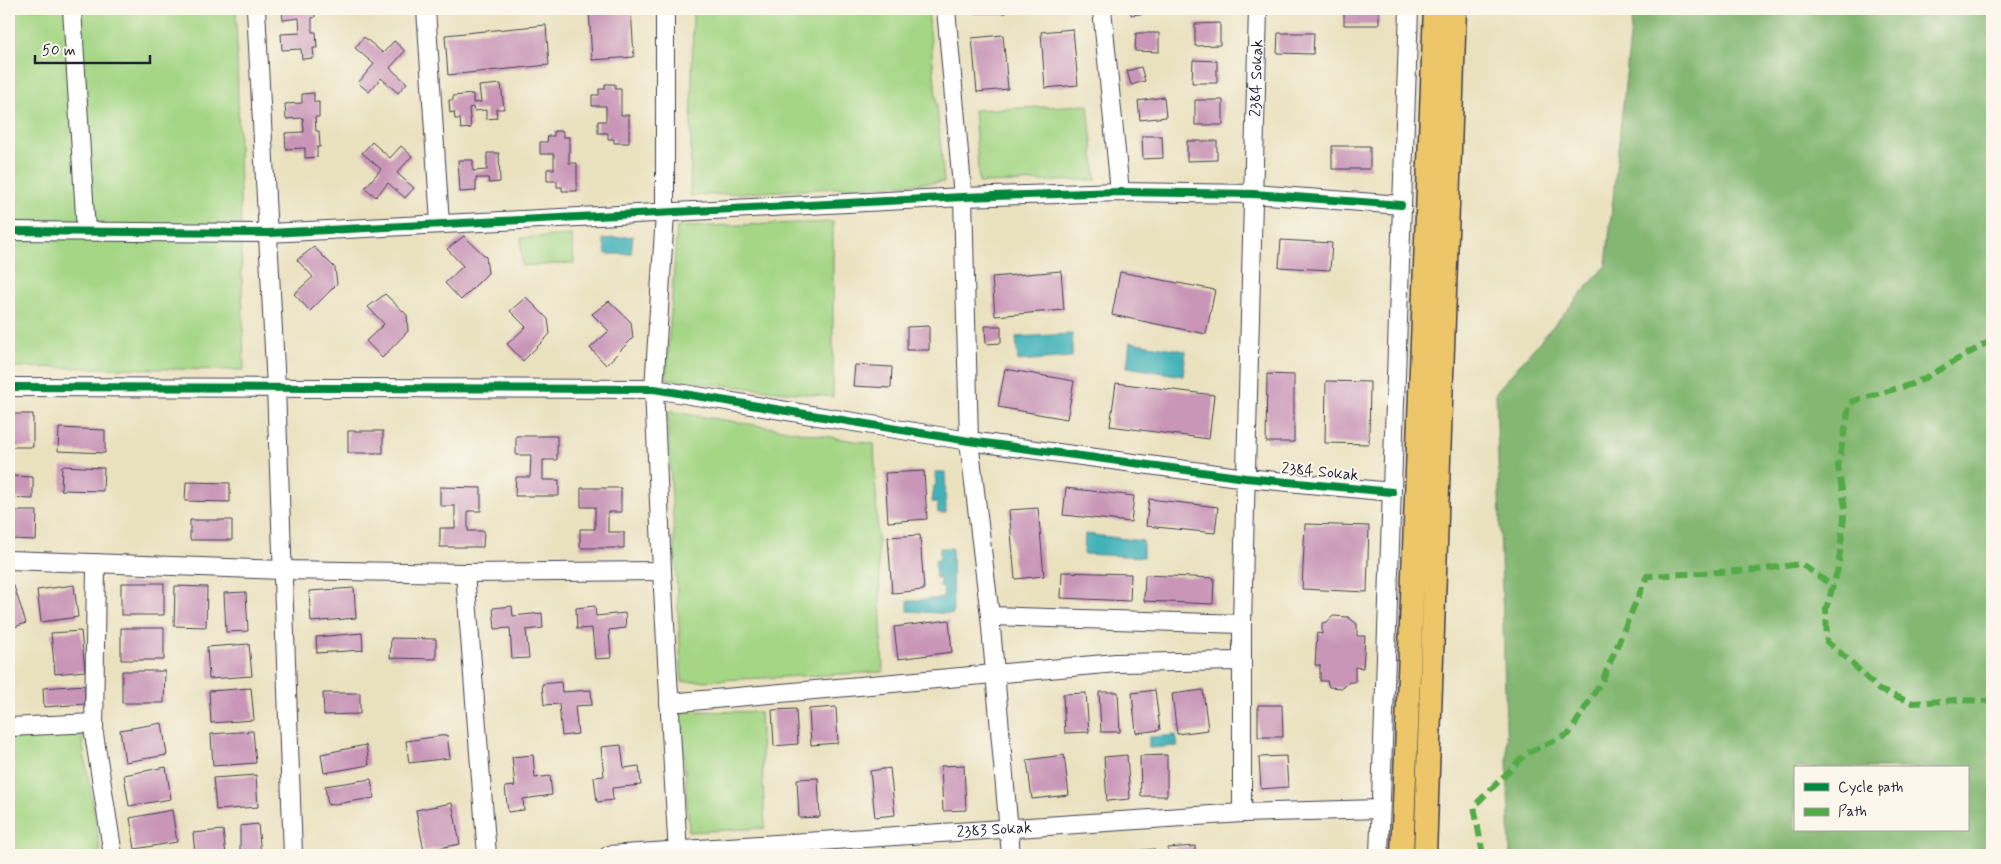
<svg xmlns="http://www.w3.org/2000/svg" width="2001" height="864" viewBox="0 0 2001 864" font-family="Mynerve,sans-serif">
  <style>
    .green { fill: #a4d685; stroke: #637c60 }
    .forest { fill: #83b772; stroke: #526c56; fill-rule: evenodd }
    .water { fill: #42b2b9; stroke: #326a7a }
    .building { fill: #c996b8 }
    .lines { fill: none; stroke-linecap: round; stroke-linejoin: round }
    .minor-casing { stroke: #403f4f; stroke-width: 20 }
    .major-casing { stroke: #403f4f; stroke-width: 25 }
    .minor { stroke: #fff; stroke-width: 18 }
    .major { stroke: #ecc669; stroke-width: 22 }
    .quiet { stroke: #53aa46; stroke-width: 6; stroke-dasharray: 12 6; stroke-linecap: butt }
    .cycleway-casing { stroke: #fbf7ec; stroke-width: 11 }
    .cycleway { stroke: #00873e; stroke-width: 8 }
    .labels { text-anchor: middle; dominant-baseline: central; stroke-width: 4; stroke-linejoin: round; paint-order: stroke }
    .street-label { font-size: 16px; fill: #22223b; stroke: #fbf7ec }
  </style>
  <rect width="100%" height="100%" fill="#fbf7ec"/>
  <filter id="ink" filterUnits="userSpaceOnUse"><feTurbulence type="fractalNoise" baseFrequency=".02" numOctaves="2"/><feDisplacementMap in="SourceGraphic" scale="10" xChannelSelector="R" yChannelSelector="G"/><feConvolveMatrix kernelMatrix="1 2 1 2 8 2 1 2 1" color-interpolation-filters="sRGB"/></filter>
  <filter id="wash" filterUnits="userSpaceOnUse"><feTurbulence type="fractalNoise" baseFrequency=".0096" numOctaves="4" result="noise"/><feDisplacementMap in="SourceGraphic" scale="20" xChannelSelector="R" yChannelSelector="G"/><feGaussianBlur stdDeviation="1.12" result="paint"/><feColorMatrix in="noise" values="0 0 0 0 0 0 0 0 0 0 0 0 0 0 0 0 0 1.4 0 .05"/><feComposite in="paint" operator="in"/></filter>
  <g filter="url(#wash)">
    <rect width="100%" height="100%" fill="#eae1bf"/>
    <!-- green -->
    <path class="green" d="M9,9H236L244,370L9,367Z
      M693,9H928L944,182L690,196Z
      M1088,105L1096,180L979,183L974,110Z
      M833,222V397L666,379L677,227Z
      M572,235L574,263L522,266L521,238Z
      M667,411L874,444L883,672L682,682Z
      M681,711L760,712L765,828L689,832Z
      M81,733L101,855H9V739Z"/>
    <!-- forest -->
    <path class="forest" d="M1633,9H1992V855H1510L1496,392L1606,265ZM1795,768H1967V830H1795Z"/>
    <!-- water -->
    <path class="water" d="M633,236L631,254H606L603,239Z
      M1072,334V357L1018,361L1016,337Z
      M1130,342L1186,351L1183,376L1127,367Z
      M935,472H945L946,513H938L937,503L932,502L934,486L936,485Z
      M1085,534L1143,541V557L1084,554Z
      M940,548H952L953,614L908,611V601L943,598L944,589L940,587V577L936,578L935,560H940Z
      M1176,735L1178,746L1149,748V737Z"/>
    <g id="blocks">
      <!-- building -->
      <path class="building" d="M282,9H315V17L312,18V32H316L317,48H313L314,58L302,59L301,49L282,50L281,34L300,33L299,18L283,20Z
        M589,9H631L634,57L592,60Z
        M971,9H1006V13H971Z
        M1130,9H1150V13L1131,15Z
        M1344,9H1379V25H1344Z
        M1220,23V45L1195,46V24Z
        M546,25L549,65L448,75L445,35Z
        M1073,29L1078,85L1045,88L1041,32Z
        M1136,33H1159V52L1135,51Z
        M1278,33H1314L1313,54L1277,53Z
        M1003,35L1008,89L977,92L972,38Z
        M364,37L383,53L394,41L405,51L390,68L407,83L398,93L381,78L369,92L358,83L374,64L355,48Z
        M1193,60L1217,61V83H1192Z
        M1141,67L1145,81L1131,85L1127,71Z
        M501,84L504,109H496L497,118L486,119V110L474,111L473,107L469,108L471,128L461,129L460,119H455L454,112L450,113L449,100H453V96L473,94V103L481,102L479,86Z
        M605,84H615V89H621V115H629V143H614V139H608V133H598V121H606V106H592V95H599V89H605Z
        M314,93V102H319V117H315L316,131H319L320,147H317V157L305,158V148L286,149L285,133L304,132L303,118L286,119L285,104L302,103V94Z
        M1164,97L1166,117L1140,120L1138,101Z
        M1195,100H1223V125H1195Z
        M554,131H563V137H569V163H577V191H562V187H557V181H547V169H554V154H540V142H547L548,136H554Z
        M1142,136H1162L1163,158L1143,159Z
        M1187,141H1217V160L1187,161Z
        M372,142L390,158L401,146L412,156L397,173L414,188L405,198L388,183L376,197L365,188L381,169L362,153Z
        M1332,146H1370V169H1332Z
        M487,153H499L500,182L489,183L488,178H476V191L460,192L458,160H473V171L487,170Z
        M464,236L486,257L488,273L461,300L445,283L463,266L447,249Z
        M1281,240L1332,243L1330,270L1279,267Z
        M314,247L335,268L337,284L310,311L294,294L313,277L297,260Z
        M1061,271L1064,310L995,316L992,277Z
        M1120,272L1215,290L1206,334L1112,315Z
        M385,294L407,315L408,331L382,358L366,341L384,324L368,307Z
        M526,297L548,319L550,334L523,361L507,344L526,327L510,311Z
        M609,301L631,322L633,338L606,365L590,348L609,331L592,314Z
        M929,326V350H907V327Z
        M985,326H1001V343L986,344Z
        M855,365L892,367L891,388L853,386Z
        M1005,369L1074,381L1067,419L998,407Z
        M1267,374L1294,375V442H1266Z
        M1326,381L1370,382L1369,444L1325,443Z
        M1116,383L1214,395L1209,439L1110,426Z
        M9,414H33V447H9Z
        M59,428L105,430V453L58,451Z
        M348,431H383V453H348Z
        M516,436H557V460H543V480H559V496H515L516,477H530L531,455H516Z
        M62,466L104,468L103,491L61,490Z
        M924,471L927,519L888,522L885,473Z
        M9,476L33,477V499L9,498Z
        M186,482L230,483V502L185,501Z
        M440,487L481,488V511H468V531H484L483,547H440V528H455V506H440Z
        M581,488H621V512H608V532H624V548H580V529H595V507H581Z
        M1066,488L1134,496L1131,522L1063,515Z
        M1149,499L1218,507L1215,533L1146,526Z
        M1038,508L1044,576L1015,579L1009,510Z
        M9,511H37L36,540L9,539Z
        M190,520H232V540H190Z
        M1305,524L1369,526L1367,592L1302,589Z
        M920,535L924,590L892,593L888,537Z
        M1062,572L1131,574L1130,601L1061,598Z
        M1145,575L1214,578L1213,604L1144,601Z
        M121,583H164V615H121Z
        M74,585L78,617L41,622L37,590Z
        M14,586L26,623L9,629V587Z
        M175,586L207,587L206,627L174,626Z
        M354,588L356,618L311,622L309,591Z
        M246,592L248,631L226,632L224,593Z
        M512,606L513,616L542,613L543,628L526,630L529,658L512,659L510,628L495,629L493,608Z
        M595,606L596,616L625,613L626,628L609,630L611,658L595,659L592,628L577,629L576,608Z
        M1333,616L1348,617L1357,624V636H1365L1363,668L1355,667V682H1349L1343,688L1329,687L1327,681H1320V665H1315L1317,633L1322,634V623L1327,622Z
        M949,620L952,652L898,659L894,627Z
        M121,628H164V660H121Z
        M81,631L85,671L55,674L51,633Z
        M362,633L363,650L317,653L316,637Z
        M391,638L436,639V659L390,658Z
        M249,644L252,676L209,679L207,647Z
        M122,671H165L164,703H122Z
        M561,682L562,692L591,690L592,705L575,706L578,734L562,736L559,704L544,705L542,684Z
        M84,685L85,704L44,707L43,688Z
        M251,688L254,720L211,723L209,691Z
        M1155,690L1160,730L1136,733L1132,693Z
        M1203,690L1208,730L1177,734L1172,694Z
        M1099,692H1118L1120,732H1101Z
        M323,693H360V714L324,715Z
        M1086,693L1089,732L1065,733L1063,694Z
        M1258,705H1282L1283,737H1258Z
        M836,707L838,743L811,745L809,709Z
        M796,709L798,744L774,746L772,710Z
        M162,723L167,755L125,762L120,730Z
        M253,731L256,763L213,766L211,734Z
        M447,735L450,758L409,763L406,741Z
        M366,745L369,765L324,773L321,754Z
        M621,745L624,768L639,766L641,785L612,788L613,800L597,802L594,777L604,776L601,747Z
        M533,755L535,778L550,776L552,795L523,799L524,810L508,812L505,787L515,786L512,757Z
        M1064,755L1069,795L1032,799L1027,760Z
        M1127,755L1130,799L1107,801L1104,757Z
        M1167,755V796H1141L1140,756Z
        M1286,756L1288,787L1261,789L1259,757Z
        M964,765L966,810L943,811L941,766Z
        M166,767L171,799L129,806L124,775Z
        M890,768L895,815L875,817L870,771Z
        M256,775L258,807L216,810L213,778Z
        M818,778L820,817L799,818L797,779Z
        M371,779L374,798L328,805L325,786Z
        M452,803L460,844L424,851L416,810Z
        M172,810L177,842L135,849L130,818Z
        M258,824L261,855H240V826Z
        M223,830L226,855H195L193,833Z
        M1195,846V855H1168V848Z
        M1155,849V855H1133L1132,851Z"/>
    </g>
  </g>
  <g filter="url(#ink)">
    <use href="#blocks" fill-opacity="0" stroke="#403f4f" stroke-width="1"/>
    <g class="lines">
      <!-- minor casing -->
      <g class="minor-casing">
        <g id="minor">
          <path d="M72,9L86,231"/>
          <path d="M256,9L276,387L293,855"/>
          <path d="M426,9L440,223"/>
          <path d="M665,9V214L654,389L662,571L678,855"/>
          <path d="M946,9L963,197L969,441L990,616L1011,855"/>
          <path d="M1102,9L1120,192"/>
          <path d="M9,231L269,233L963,197L1120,192L1253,194L1401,205"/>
          <path d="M9,387L654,389L969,441L1246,478L1392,492"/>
          <path d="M9,560L282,570L465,573L662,571"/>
          <path d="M96,563L94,734L113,855"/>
          <path d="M465,573L487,855"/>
          <path d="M990,616L1242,624"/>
          <path d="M669,703L1116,663L1242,661"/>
          <path d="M9,727L94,723"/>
          <path id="s1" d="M1242,813V624L1258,9"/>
          <path id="s2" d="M609,855L1242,813L1380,809"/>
          <path d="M1379,855L1409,9"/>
        </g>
      </g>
      <!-- major casing -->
      <g class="major-casing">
        <path id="major" d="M1402,855L1435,9
          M1425,855L1455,9"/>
      </g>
      <!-- minor -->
      <use href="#minor" class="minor"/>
      <!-- major -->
      <use href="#major" class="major"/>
      <!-- quiet -->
      <path class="quiet" d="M1992,340L1916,383L1850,402L1838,466L1845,508L1838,569L1826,609L1827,642L1849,660L1879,690L1913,703L1959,700L1992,701
        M1483,855L1474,806L1527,753L1569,734L1603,679L1647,576L1756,570L1801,564L1833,586"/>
      <!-- cycleway casing -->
      <g class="cycleway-casing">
        <path id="cycleway" d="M9,231L269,233L963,197L1120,192L1253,194L1401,205
          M9,387L654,389L969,441L1246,478L1392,492"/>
      </g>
      <!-- cycleway -->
      <use href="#cycleway" class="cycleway"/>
    </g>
  </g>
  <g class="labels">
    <!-- street labels -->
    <g class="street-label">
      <text stroke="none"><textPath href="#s1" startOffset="735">2384 Sokak</textPath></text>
      <text transform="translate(1320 472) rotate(5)">2384 Sokak</text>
      <text stroke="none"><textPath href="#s2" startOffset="386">2383 Sokak</textPath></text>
    </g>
  </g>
  <!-- margin -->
  <rect width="2001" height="864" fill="none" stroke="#fbf7ec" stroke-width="30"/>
  <!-- legend -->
  <rect x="1794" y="766" width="175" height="65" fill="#fbf7ec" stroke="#a4a2a5"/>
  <rect x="1804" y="783" width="25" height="8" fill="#00873e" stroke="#a4a2a5"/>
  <text x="1838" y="792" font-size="15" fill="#22223b">Cycle path</text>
  <rect x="1804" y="808" width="25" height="8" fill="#53aa46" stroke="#a4a2a5"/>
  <text x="1838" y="816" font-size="15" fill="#22223b">Path</text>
  <!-- scale -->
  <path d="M35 55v8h115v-8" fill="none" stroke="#22223b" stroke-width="2.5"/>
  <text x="42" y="55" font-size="15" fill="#22223b" stroke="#fbf7ec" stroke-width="4" paint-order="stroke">50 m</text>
</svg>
